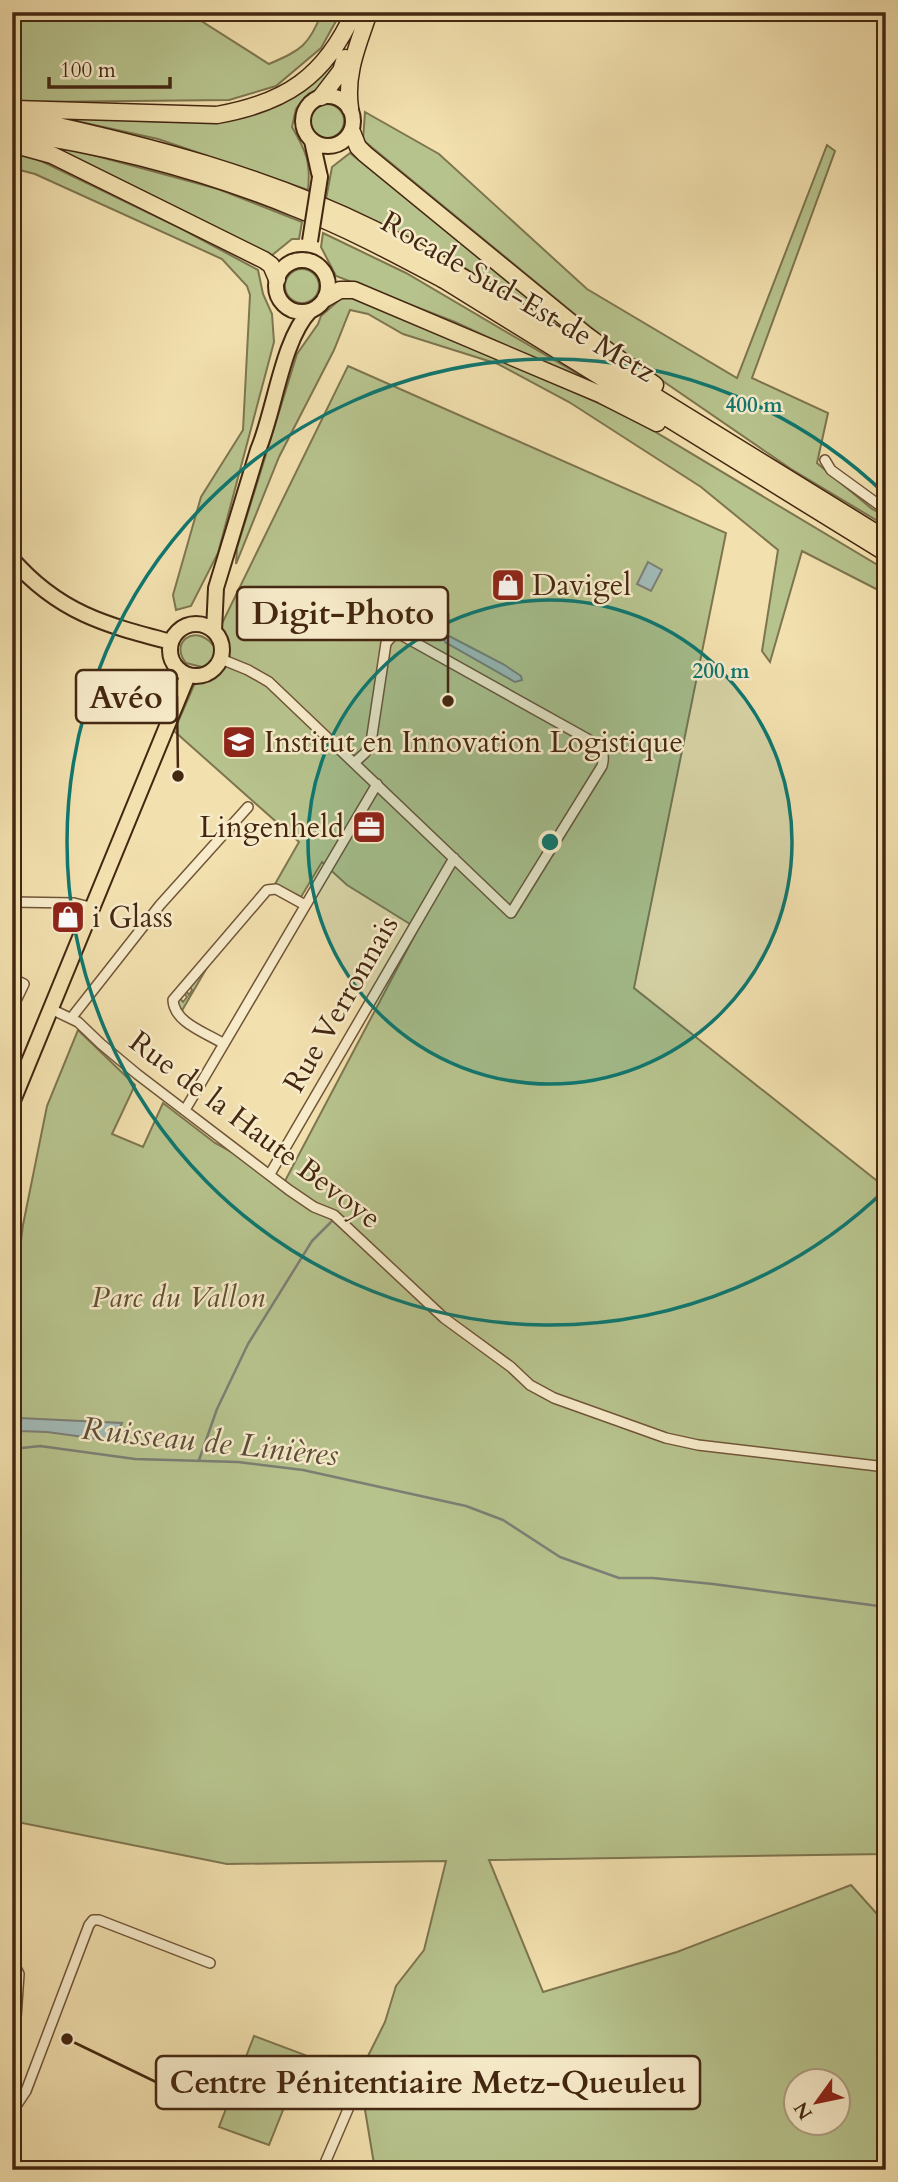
<svg xmlns="http://www.w3.org/2000/svg" width="898" height="2182" viewBox="0 0 898 2182" font-family="Cardo,serif">
  <style>
    .green { fill: #b7c38d; stroke: #7e754f; stroke-width: 2; fill-rule: evenodd }
    .water { fill: #a1bab7; stroke: #7c7f75; stroke-width: 2 }
    .lines { fill: none; stroke-linecap: round; stroke-linejoin: round }
    .stream { stroke: #7c7f75; stroke-width: 2.5 }
    .minor-casing { stroke: #705538; stroke-width: 12 }
    .primary-casing { stroke: #442711; stroke-width: 18 }
    .trunk-casing { stroke: #442711; stroke-width: 19 }
    .minor { stroke: #f7ebca; stroke-width: 9 }
    .primary { stroke: #f2e0ae; stroke-width: 14 }
    .trunk { stroke: #f2e0ae; stroke-width: 16 }
    .primary-bridge-casing { stroke: #442711; stroke-width: 18; stroke-linecap: butt }
    .primary-bridge { stroke: #f2e0ae; stroke-width: 14 }
    .ring { fill: none; stroke: #0f766e; stroke-width: 3.5 }
    .labels { text-anchor: middle; dominant-baseline: central; stroke-width: 5; stroke-linejoin: round; paint-order: stroke }
    .street-label { font-size: 30px; fill: #442711; stroke: #f7ebca }
    .poi-label { font-size: 30px; fill: #442711; stroke: #f7ebca; text-anchor: start }
    .park-label { font-size: 30px; font-style: italic; fill: #614e30; stroke: #f7ebca }
    .water-label { font-size: 32px; font-style: italic; fill: #5b4c3a; stroke: #f7ebca }
    .centre { fill: #0f766e; stroke: #f7ebca; stroke-width: 3.5 }
    .ring-label { font-size: 21px; text-anchor: middle; font-weight: bold; fill: #0f766e; stroke: #f7ebca; stroke-width: 5; stroke-linejoin: round; paint-order: stroke }
    .leader { fill: none; stroke: #442711; stroke-width: 2.5 }
    .callout-dot { fill: #442711; stroke: #f7ebca; stroke-width: 2.5 }
    .callout { fill: #f7ebca; stroke: #442711; stroke-width: 2.5 }
    .callout-label { font-size: 32px; text-anchor: middle; font-weight: bold; fill: #442711 }
  </style>
  <rect width="100%" height="100%" fill="#f2e0ae"/>
  <filter id="stains"><feTurbulence type="fractalNoise" baseFrequency=".00286" numOctaves="4"/><feColorMatrix values="0 0 0 0 .2 0 0 0 0 .09 0 0 0 0 .02 0 0 0 .5 -.17"/></filter>
  <radialGradient id="worn" r=".72"><stop offset=".6" stop-color="#630" stop-opacity="0"/><stop offset="1" stop-color="#630" stop-opacity=".3"/></radialGradient>
  <!-- green -->
  <path class="green" d="M12,12H187L269,64C301,50 309,46 322,12H341L321,48L276,86L229,100L33,102L12,101Z
    M339,50H342L339,61L318,90L305,97L296,109L292,127C306,151 311,162 308,190L158,139L67,119L66,116C111,118 221,131 258,111C284,96 315,68 339,50Z
    M310 121a17 17 0 1 1 34 0a17 17 0 1 1-34 0Z
    M365,112L439,154L587,289L737,378L827,145L835,151L752,378L828,413L817,463L872,509L886,516V526L791,469L622,353L363,140Z
    M31,143L82,152L218,189L302,222L299,239H292L271,256Z
    M350,153L533,302L581,338L579,340L444,255L326,199L332,167Z
    M12,154L33,157L180,228L258,270L263,294L272,314L274,342L218,553L191,606L176,610L173,595L201,497L243,430L250,295L247,286L222,259L35,174L12,168Z
    M323,233L406,273L583,377L581,380L455,322L336,276L321,247Z
    M285 286a17 17 0 1 1 34 0a17 17 0 1 1-34 0Z
    M345,295L535,373L637,421L886,570V594L802,551L770,662L762,651L778,550L701,487L569,402L498,364L403,334L368,314L350,310L334,350L279,457L236,564L237,548L297,354L318,324L321,316Z
    M348,366L726,533L634,988L886,1188V1854L489,1860L543,1992L677,1952L851,1885L886,1924V2170H375L359,2074L385,2022L396,1986L424,1950L446,1861L227,1864L12,1821V1282L16,1281L23,1225L47,1106L78,1030L135,1085L112,1134L143,1147L163,1103L215,1143L285,1181L418,929L347,885L322,862L301,897L275,884L299,842L174,731L202,667L186,663C169,642 195,624 212,644ZM796,2080H838V2122H796Z
    M212,959L180,1014L177,1003L179,997L183,1002L187,997L183,992L185,989L189,995L192,990L189,985Z
    M254,2036L305,2055L269,2145L219,2127Z"/>
  <!-- water -->
  <path class="water" d="M648,562L662,570L651,591L637,584Z
    M449,636L503,664L521,676L522,680L515,682L445,642L444,637Z
    M19,1418L122,1423L113,1441L47,1432L19,1431Z"/>
  <g class="lines">
    <!-- stream -->
    <path class="stream" d="M12,1451L22,1448L40,1446L135,1459L238,1462L303,1470L466,1506L503,1520L560,1557L619,1578H653L713,1584L886,1607
      M199,1460L217,1409L248,1344L312,1241L332,1221"/>
    <!-- minor casing -->
    <g class="minor-casing">
      <path id="minor" d="M825,460L831,470L886,510
        M221,659L248,670L269,682L511,913L602,766C605,755 603,749 593,742L396,632L386,643L371,742L365,753L354,763
        M12,902L74,903L94,908
        M12,978L24,984L12,1009
        M51,1009L78,1022L101,1044L137,1074L289,1190L314,1207L334,1215L444,1318L511,1367L530,1385L554,1398L666,1438L698,1445L886,1467
        M72,1017L160,905L248,807
        M224,1044C207,1033 174,1023 173,1000L267,890L276,889L305,905
        M185,1110L377,784
        M270,1174L454,858
        M12,1954L15,1960L12,1967
        M12,2076L19,1974L14,1964
        M12,2116L14,2109L26,2091L89,1925L93,1920H99L210,1963
        M322,2170L349,2107"/>
    </g>
    <!-- primary casing -->
    <g class="primary-casing">
      <path id="primary" d="M303 121a25 25 0 1 1 50 0a25 25 0 1 1-50 0Z
        M312,141L320,177
        M276 286a26 26 0 1 1 52 0a26 26 0 1 1-52 0Z
        M12,559C58,612 105,625 171,642
        M170 650a26 26 0 1 1 52 0a26 26 0 1 1-52 0Z
        M214,631L216,588L258,450C275,410 282,340 310,311
        M12,1103L188,675"/>
    </g>
    <!-- trunk casing -->
    <g class="trunk-casing">
      <path id="trunk" d="M321,97L341,71L345,58
        M350,108C345,73 358,45 369,12
        M15,109L217,115C285,103 325,77 354,12
        M12,118L31,120C148,145 265,176 373,229C448,265 518,311 588,355C687,416 786,477 886,539
        M12,132C109,146 205,171 295,208C347,228 395,254 444,280L886,553
        M352,132L358,147L365,154L586,335L655,385
        M12,144L52,155L264,260L271,265L277,279
        M326,298L340,290H354L602,395L657,423"/>
    </g>
    <!-- minor -->
    <use href="#minor" class="minor"/>
    <!-- primary -->
    <use href="#primary" class="primary"/>
    <!-- trunk -->
    <use href="#trunk" class="trunk"/>
    <!-- primary-bridge casing -->
    <g class="primary-bridge-casing">
      <path id="primary-bridge" d="M310,241L320,177"/>
    </g>
    <!-- primary-bridge -->
    <use href="#primary-bridge" class="primary-bridge"/>
  </g>
  <!-- distance rings -->
  <circle cx="550" cy="842" r="242" fill="#0f766e" fill-opacity=".12"/>
  <g class="ring">
    <circle cx="550" cy="842" r="242"/>
    <path d="M886 1189A483 483 0 1 1 886 495"/>
  </g>
  <!-- icons -->
  <defs>
    <g id="shop-square" transform="scale(1.75)"><rect x="-9" y="-9" width="18" height="18" rx="4" fill="#8f2418" stroke="#f7ebca"/><path d="M-5-2.5h2.3a2.7 3.5 0 0 1 5.4 0H5L5.5 6h-11ZM-1.5-2.5h3a1.5 2.3 0 0 0-3 0Z" fill="#fff"/></g>
    <g id="university-square" transform="scale(1.75)"><rect x="-9" y="-9" width="18" height="18" rx="4" fill="#8f2418" stroke="#f7ebca"/><path d="M0-5L7-2L0 1L-7-2ZM-4 1L0 2.5L4 1V4Q0 6-4 4Z" fill="#fff"/></g>
    <g id="office-square" transform="scale(1.75)"><rect x="-9" y="-9" width="18" height="18" rx="4" fill="#8f2418" stroke="#f7ebca"/><path d="M-6-3h4V-5.5h4V-3h4V5H-6ZM-1-4.5V-3h2v-1.5ZM-6 0V1H6V0Z" fill="#fff"/></g>
  </defs>
  <g fill-rule="evenodd">
    <use href="#shop-square" x="508" y="585"/>
    <use href="#university-square" x="239" y="742"/>
    <use href="#office-square" x="369" y="827"/>
    <use href="#shop-square" x="68" y="917"/>
  </g>
  <g class="labels">
    <!-- street labels -->
    <g class="street-label">
      <text transform="translate(518 297) rotate(30)">Rocade Sud-Est de Metz</text>
      <text transform="translate(341 1004) rotate(-60)">Rue Verronnais</text>
      <text transform="translate(255 1130) rotate(37)">Rue de la Haute Bevoye</text>
    </g>
    <!-- poi labels -->
    <g class="poi-label">
      <text x="532" y="585">Davigel</text>
      <text x="264" y="742">Institut en Innovation Logistique</text>
      <text x="344" y="827" text-anchor="end">Lingenheld</text>
      <text x="92" y="917">i Glass</text>
    </g>
    <!-- park labels -->
    <g class="park-label">
      <text x="178" y="1297">Parc du Vallon</text>
    </g>
    <!-- water labels -->
    <g class="water-label">
      <text transform="translate(210 1442) rotate(6)">Ruisseau de Linières</text>
    </g>
  </g>
  <circle cx="550" cy="842" r="10" class="centre"/>
  <g class="ring-label">
    <text x="754" y="412">400 m</text>
    <text x="721" y="678">200 m</text>
  </g>
  <!-- callouts -->
  <path class="leader" d="M448 701L448 613M178 776L177 696M67 2039L156 2082"/>
  <g class="callout-dot">
    <circle cx="448" cy="701" r="7"/>
    <circle cx="178" cy="776" r="7"/>
    <circle cx="67" cy="2039" r="7"/>
  </g>
  <g class="callout">
    <rect x="237" y="587" width="211" height="53" rx="7"/>
    <rect x="76" y="670" width="101" height="53" rx="7"/>
    <rect x="156" y="2056" width="544" height="53" rx="7"/>
  </g>
  <g class="callout-label">
    <text x="343" y="624">Digit-Photo</text>
    <text x="126" y="708">Avéo</text>
    <text x="428" y="2093">Centre Pénitentiaire Metz-Queuleu</text>
  </g>
  <!-- margin -->
  <rect width="898" height="2182" fill="none" stroke="#f2e0ae" stroke-width="42"/>
  <rect x="14" y="14" width="870" height="2154" fill="none" stroke="#442711" stroke-width="3.5"/>
  <rect x="21" y="21" width="856" height="2140" fill="none" stroke="#442711" stroke-width="2"/>
  <!-- north arrow -->
  <g transform="translate(817 2102) rotate(237)"><circle r="33" fill="#f7ebca" stroke="#af9d80" stroke-width="2"/>
  <path d="M0-5L12 26L0 18L-12 26Z" fill="#8f2418"/>
  <text y="-10" font-size="19" font-weight="bold" text-anchor="middle" fill="#442711">N</text>
  </g>
  <!-- scale -->
  <path d="M49 77v10h121v-10" fill="none" stroke="#442711" stroke-width="3.5"/>
  <text x="60" y="77" font-size="21" fill="#442711" stroke="#f7ebca" stroke-width="5" paint-order="stroke">100 m</text>
  <rect width="100%" height="100%" filter="url(#stains)"/>
  <rect width="100%" height="100%" fill="url(#worn)"/>
</svg>
